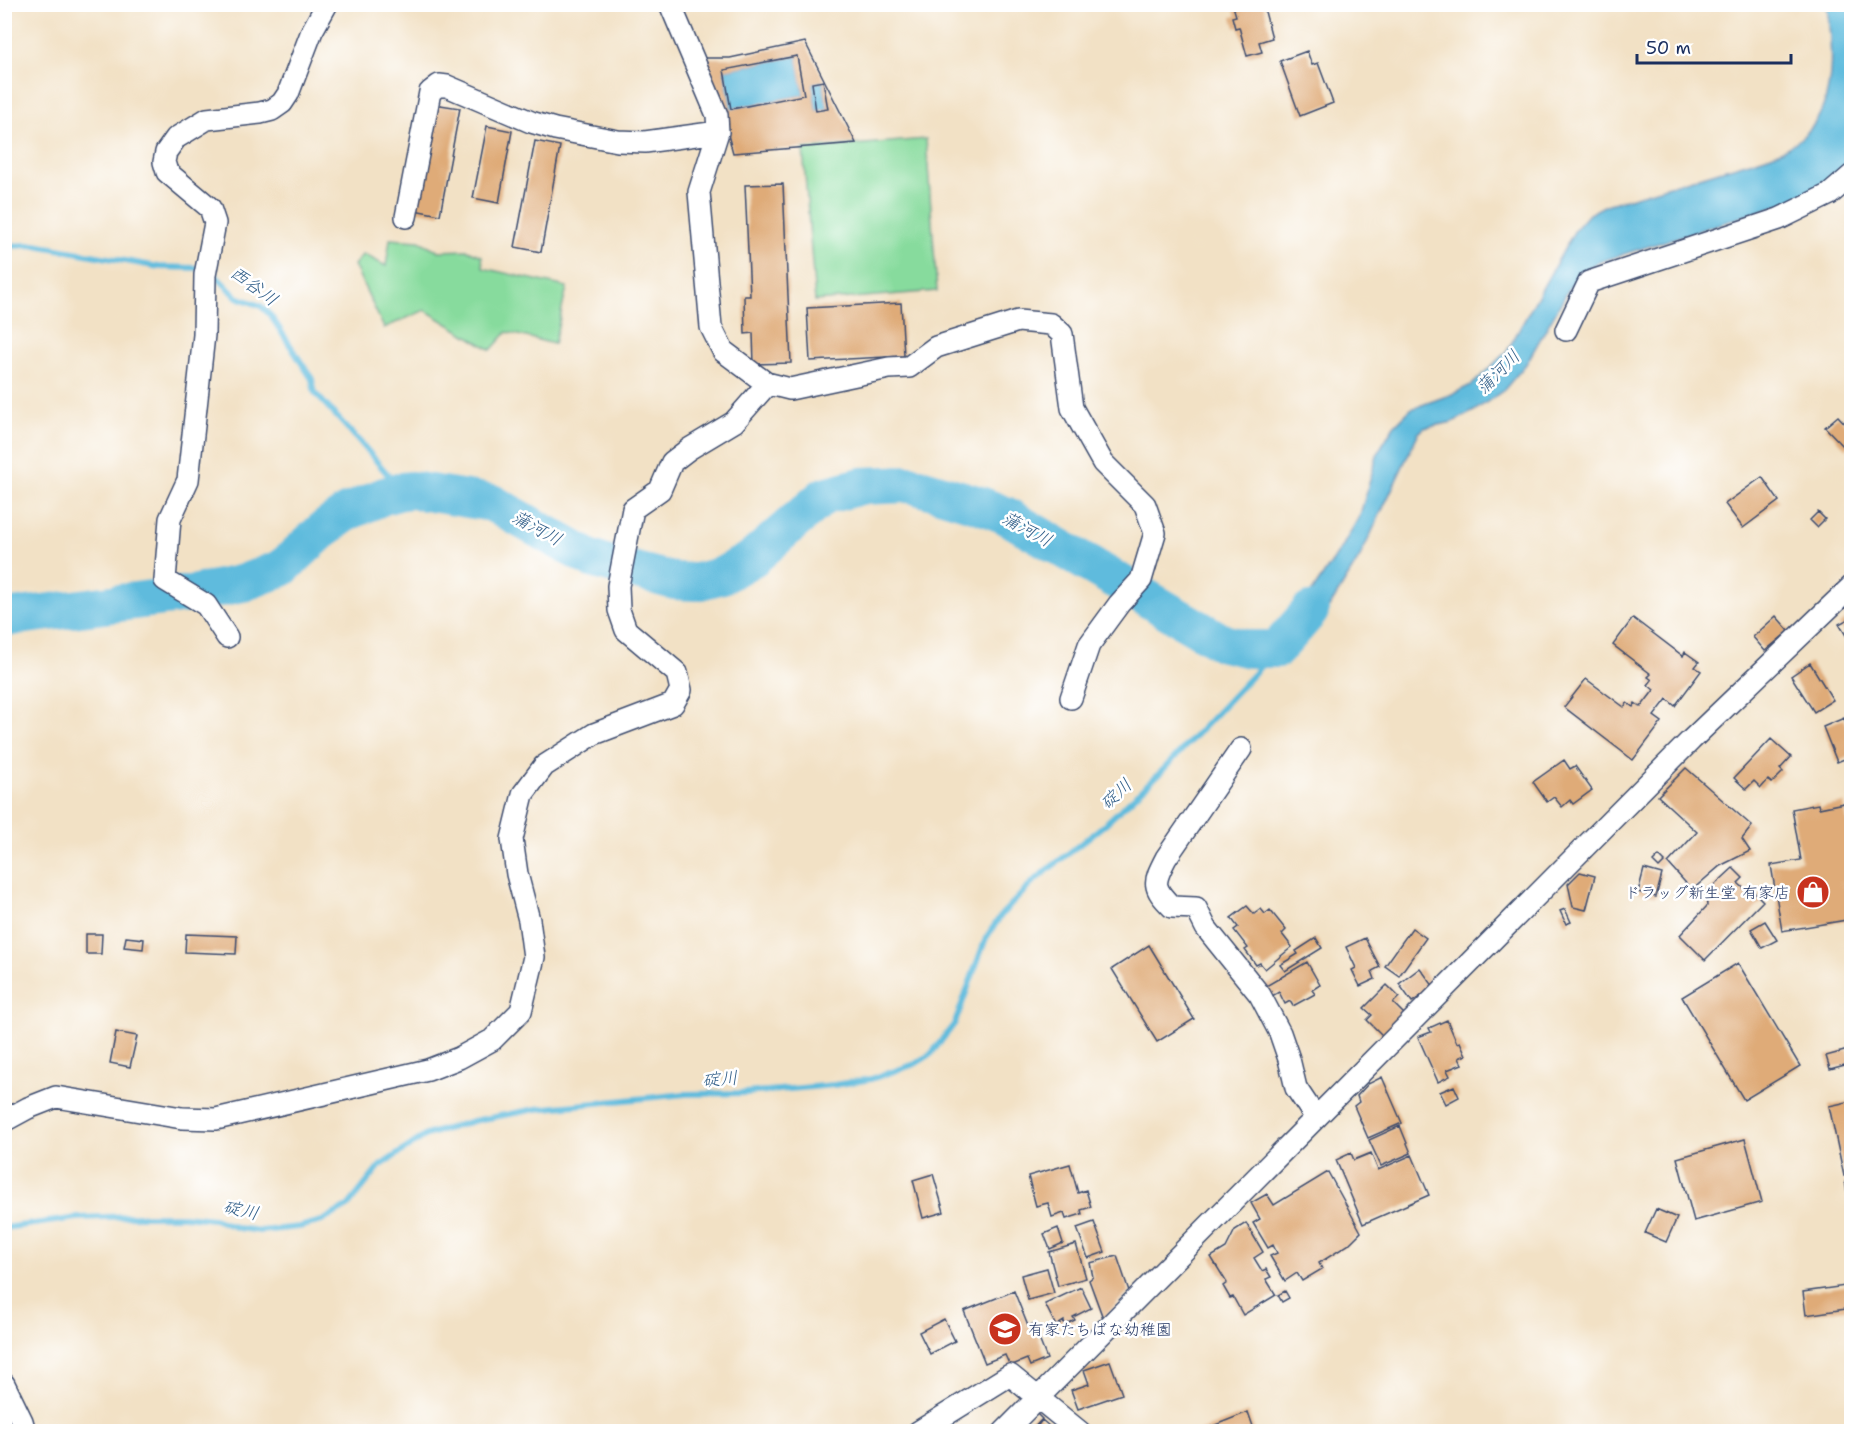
<svg xmlns="http://www.w3.org/2000/svg" width="1856" height="1436" viewBox="0 0 1856 1436" font-family="'Shantell Sans','Klee One',sans-serif">
  <style>
    .green { fill: #87db9d; stroke: #51857e; stroke-width: 1.5 }
    .water { fill: #5fbbdd; stroke: #3d759e; stroke-width: 1.5 }
    .lines { fill: none; stroke-linecap: round; stroke-linejoin: round }
    .stream { stroke: #5fbbdd; stroke-width: 6 }
    .river { stroke: #5fbbdd; stroke-width: 38 }
    .building { fill: #dfab78; fill-rule: evenodd }
    .minor-casing { stroke: #3b4a6d; stroke-width: 24 }
    .minor { stroke: #fff; stroke-width: 21 }
    .labels { text-anchor: middle; dominant-baseline: central; stroke-width: 5; stroke-linejoin: round; paint-order: stroke }
    .poi-label { font-size: 16px; fill: #1b2f5e; stroke: #fff; text-anchor: end }
    .water-label { font-size: 18px; font-style: italic; fill: #33608a; stroke: #fff }
  </style>
  <rect width="100%" height="100%" fill="#fff"/>
  <filter id="ink" filterUnits="userSpaceOnUse"><feTurbulence type="fractalNoise" baseFrequency=".0167" numOctaves="2"/><feDisplacementMap in="SourceGraphic" scale="12" xChannelSelector="R" yChannelSelector="G"/><feConvolveMatrix kernelMatrix="1 2 1 2 8 2 1 2 1" color-interpolation-filters="sRGB"/></filter>
  <filter id="wash" filterUnits="userSpaceOnUse"><feTurbulence type="fractalNoise" baseFrequency=".008" numOctaves="4" result="noise"/><feDisplacementMap in="SourceGraphic" scale="24" xChannelSelector="R" yChannelSelector="G"/><feGaussianBlur stdDeviation="1.35" result="paint"/><feColorMatrix in="noise" values="0 0 0 0 0 0 0 0 0 0 0 0 0 0 0 0 0 1.4 0 .05"/><feComposite in="paint" operator="in"/></filter>
  <g filter="url(#wash)">
    <rect width="100%" height="100%" fill="#f2e1c5"/>
    <!-- green -->
    <path class="green" d="M926,139L937,291L815,301L803,149Z
      M390,239L419,241L439,251L468,250L482,256L483,268L567,287L554,344L507,332L491,350L425,310L384,328L354,265L363,254L386,266Z"/>
    <!-- water -->
    <path class="water" d="M1827,5H1851L1852,160L1849,163L1823,185L1782,204L1596,263L1580,273L1570,287L1526,364L1504,390L1474,411L1453,422L1424,428L1418,434L1360,557L1330,606L1296,642L1277,649L1285,625L1312,592L1342,547L1360,515L1378,452L1394,426L1411,409L1455,393L1473,384L1507,351L1575,230L1589,214L1606,205C1643,194 1680,183 1716,172C1738,165 1761,160 1781,151C1794,145 1809,133 1816,121C1836,90 1831,40 1827,5Z
      M797,56L804,95L731,109L724,70Z
      M823,81L828,109L816,111L812,83Z"/>
    <g class="lines">
      <!-- stream -->
      <path class="stream" d="M4,246L35,245L159,267L197,268L214,274L237,297L261,306L271,316L312,379L315,393L360,442L402,491
        M4,1228L77,1218L132,1216H184L214,1219L238,1228L260,1231L299,1227L322,1221L348,1206L380,1166L426,1135L473,1121L536,1109L685,1094L746,1093L834,1085L871,1079L915,1064L931,1054L955,1023L986,938L1002,914L1035,880L1104,825L1161,772L1277,649"/>
      <!-- river -->
      <path class="river" d="M4,618L196,593L243,583L282,568L324,529L348,512L384,496L402,491L412,490L492,503L591,559L674,581L697,582L723,575L753,558L824,496L861,486L910,484L980,505L1005,515L1223,643L1249,649H1277L1310,611"/>
    </g>
    <g id="blocks">
      <!-- building -->
      <path class="building" d="M1237,4H1263L1272,38L1259,42L1262,52L1247,56L1239,27L1235,28L1232,17L1236,16L1233,6Z
        M805,42L856,143L733,153L715,87L699,58H730ZM797,56L804,95L731,109L724,70ZM823,81L828,109L816,111L812,83Z
        M1307,51L1312,65L1318,63L1333,103L1300,116L1280,61Z
        M434,104L460,108L440,215L414,210Z
        M487,126L512,131L499,203L473,198Z
        M535,141L560,146L541,252L515,247Z
        M783,184L791,363L754,364L753,333L745,334L744,296H750L745,185Z
        M901,303L904,356L810,361L807,308Z
        M1838,416L1852,431V444L1846,449L1825,427Z
        M1762,477L1779,501L1743,528L1725,504Z
        M1818,512L1825,519L1817,527L1810,520Z
        M1776,616L1789,631L1765,651L1753,637Z
        M1852,617V645L1839,624Z
        M1633,618L1683,656L1685,652L1699,662L1695,667L1701,671L1675,706L1667,699L1654,716L1662,722L1633,760L1564,707L1586,679L1624,707L1627,703L1633,707L1635,703L1641,707L1654,690L1648,685L1652,680L1648,677L1651,674L1613,645Z
        M1810,663L1833,700L1814,712L1791,676Z
        M1844,718L1852,737V756L1837,762L1823,727Z
        M1771,739L1791,757L1780,769L1783,772L1772,783L1768,780L1761,788L1754,781L1746,789L1734,778Z
        M1564,760L1570,769L1575,766L1592,790L1573,804L1570,800L1562,807L1554,797L1547,802L1533,782Z
        M1686,768L1752,826L1742,839L1750,851L1720,866L1692,890L1668,863L1697,832L1658,796Z
        M1844,803L1852,844V919L1782,931L1771,865L1801,860L1792,809L1818,804L1819,808Z
        M1659,856L1665,862L1659,868L1653,862Z
        M1733,868L1743,878L1738,883L1749,893L1752,890L1763,901L1705,960L1680,935L1707,906L1706,893Z
        M1644,869L1662,874L1656,897L1638,892Z
        M1580,872L1595,876L1586,910L1573,907L1568,884Z
        M1247,906L1254,914L1261,909L1265,914L1270,910L1286,930L1282,934L1292,947L1265,969L1260,963L1256,965L1245,950L1248,948L1234,930L1238,927L1231,918Z
        M1565,909L1571,922L1566,924L1560,911Z
        M1765,921L1777,940L1762,948L1751,929Z
        M1412,928L1426,938L1399,976L1385,966Z
        M86,934H102L101,954H86Z
        M186,934L237,936L236,954L185,952Z
        M126,937L144,939L143,949L124,947Z
        M1316,938L1322,948L1285,971L1280,965L1298,954L1296,951Z
        M1365,938L1380,967L1372,971L1375,979L1360,986L1352,970L1356,968L1346,947Z
        M1149,945L1194,1019L1157,1042L1112,969Z
        M1307,962L1320,985L1312,990L1315,994L1293,1006L1290,1001L1285,1004L1279,992L1272,996L1266,986Z
        M1738,963L1800,1066L1744,1100L1682,997Z
        M1420,968L1434,987L1412,1002L1399,984Z
        M1387,985L1399,997L1393,1003L1405,1015L1383,1036L1367,1020L1372,1015L1364,1008Z
        M1447,1020L1457,1043L1460,1042L1466,1055L1459,1058L1462,1064L1447,1070L1450,1076L1438,1082L1418,1037L1431,1032L1429,1028Z
        M116,1032L137,1036L130,1067L110,1063Z
        M1848,1050L1852,1063L1830,1069L1826,1056Z
        M1382,1077L1402,1123L1368,1138L1354,1106L1359,1102L1357,1096L1368,1084Z
        M1454,1086L1459,1097L1446,1104L1440,1092Z
        M1852,1101V1174L1844,1176L1829,1106Z
        M1400,1126L1411,1153L1381,1166L1369,1140Z
        M1745,1139L1762,1202L1694,1221L1677,1158Z
        M1351,1153L1354,1160L1371,1153L1378,1170L1412,1155L1429,1195L1363,1224L1336,1160Z
        M1070,1164L1078,1193L1086,1190L1091,1207L1081,1210L1082,1214L1066,1219L1064,1213L1052,1217L1048,1203L1036,1206L1028,1176Z
        M1328,1172L1361,1232L1348,1245L1319,1263L1322,1269L1302,1281L1297,1273L1285,1281L1270,1256L1277,1253L1273,1245L1268,1248L1253,1223L1260,1219L1251,1203L1267,1194L1274,1205Z
        M933,1174L944,1212L923,1218L913,1180Z
        M1852,1181V1209H1850L1845,1182Z
        M1656,1209L1677,1218L1666,1242L1645,1233Z
        M1094,1222L1105,1252L1088,1258L1077,1228Z
        M1246,1223L1263,1252L1254,1258L1262,1271L1266,1269L1271,1277L1266,1279L1276,1295L1243,1315L1233,1297L1230,1298L1223,1286L1227,1283L1211,1257L1226,1248L1235,1230Z
        M1058,1228L1063,1243L1050,1249L1044,1234Z
        M1076,1244L1086,1278L1058,1286L1049,1252Z
        M1117,1256L1129,1291L1103,1318L1089,1280L1093,1277L1090,1263Z
        M1047,1268L1054,1293L1028,1300L1021,1275Z
        M1852,1285V1308L1806,1315L1803,1292Z
        M1081,1287L1091,1308L1073,1317L1075,1320L1065,1325L1064,1321L1056,1326L1045,1304Z
        M1014,1291L1028,1326L1033,1324L1047,1359L1030,1366L1027,1359L1010,1366L1005,1355L985,1363L964,1311Z
        M1285,1291L1289,1298L1282,1302L1278,1295Z
        M944,1319L955,1341L930,1354L919,1332Z
        M1110,1361L1122,1394L1078,1409L1071,1390L1089,1384L1084,1370Z
        M1248,1412L1255,1432H1200V1431Z
        M1036,1413L1042,1419L1030,1432H1019Z
        M1042,1420L1056,1432H1033Z"/>
    </g>
  </g>
  <g filter="url(#ink)">
    <use href="#blocks" fill-opacity="0" stroke="#3b4a6d" stroke-width="1.5"/>
    <g class="lines">
      <!-- minor casing -->
      <g class="minor-casing">
        <path id="minor" d="M406,217L430,92L439,85L447,86L531,122L555,129L618,141L645,142L718,132
          M1566,330L1589,282L1779,219L1830,194L1852,175
          M766,383L790,389L889,368L909,367L936,347L1018,321L1051,324L1062,334L1072,408L1103,463L1145,505L1155,533L1141,580L1119,604L1089,645L1071,698
          M227,637L206,605L165,580L170,519L188,480L204,335L205,275L215,223L210,208L167,172L164,162L166,152L176,138L207,119L260,113L272,110L282,103L288,94L312,31L327,4
          M1241,749L1166,858C1153,883 1152,887 1172,907L1196,908L1206,928L1260,995L1280,1033L1289,1059L1296,1088L1316,1118
          M4,1121L28,1108L56,1097L182,1118L216,1119L428,1070L459,1058L492,1040L521,1011L534,957L529,920L517,874L512,839L523,794L544,766L594,734L673,704L681,690L677,673L626,630L619,610L618,586L633,509L660,490L672,462L689,449L734,422L763,389L766,383L723,351L711,327L699,192L718,132L717,115L670,4
          M4,1384L22,1421L25,1432
          M918,1432L1010,1375L1080,1432
          M1004,1432L1691,740L1852,586"/>
      </g>
      <!-- minor -->
      <use href="#minor" class="minor"/>
    </g>
  </g>
  <!-- icons -->
  <defs>
    <g id="shop-disc" transform="scale(1.725)"><circle r="9.5" fill="#c8321e" stroke="#fff"/><path d="M-5-2.5h2.3a2.7 3.5 0 0 1 5.4 0H5L5.5 6h-11ZM-1.5-2.5h3a1.5 2.3 0 0 0-3 0Z" fill="#fff"/></g>
    <g id="school-disc" transform="scale(1.725)"><circle r="9.5" fill="#c8321e" stroke="#fff"/><path d="M0-5L7-2L0 1L-7-2ZM-4 1L0 2.5L4 1V4Q0 6-4 4Z" fill="#fff"/></g>
  </defs>
  <g fill-rule="evenodd">
    <use href="#shop-disc" x="1813" y="892"/>
    <use href="#school-disc" x="1005" y="1329"/>
  </g>
  <g class="labels">
    <!-- poi labels -->
    <g class="poi-label">
      <text x="1790" y="892">ドラッグ新生堂 有家店</text>
      <text x="1028" y="1329" text-anchor="start">有家たちばな幼稚園</text>
    </g>
    <!-- water labels -->
    <g class="water-label">
      <text transform="translate(254 286) rotate(36)">西谷川</text>
      <text transform="translate(1498 372) rotate(-45)">蒲河川</text>
      <text transform="translate(537 528) rotate(29)">蒲河川</text>
      <text transform="translate(1027 529) rotate(29)">蒲河川</text>
      <text transform="translate(1116 794) rotate(-43)">碇川</text>
      <text transform="translate(720 1079) rotate(-5)">碇川</text>
      <text transform="translate(241 1210) rotate(13)">碇川</text>
    </g>
  </g>
  <!-- margin -->
  <rect width="1856" height="1436" fill="none" stroke="#fff" stroke-width="24"/>
  <!-- scale -->
  <path d="M1637 54v9h154v-9" fill="none" stroke="#1b2f5e" stroke-width="3"/>
  <text x="1646" y="54" font-size="18" fill="#1b2f5e" stroke="#ffffff" stroke-width="4.5" paint-order="stroke">50 m</text>
</svg>
